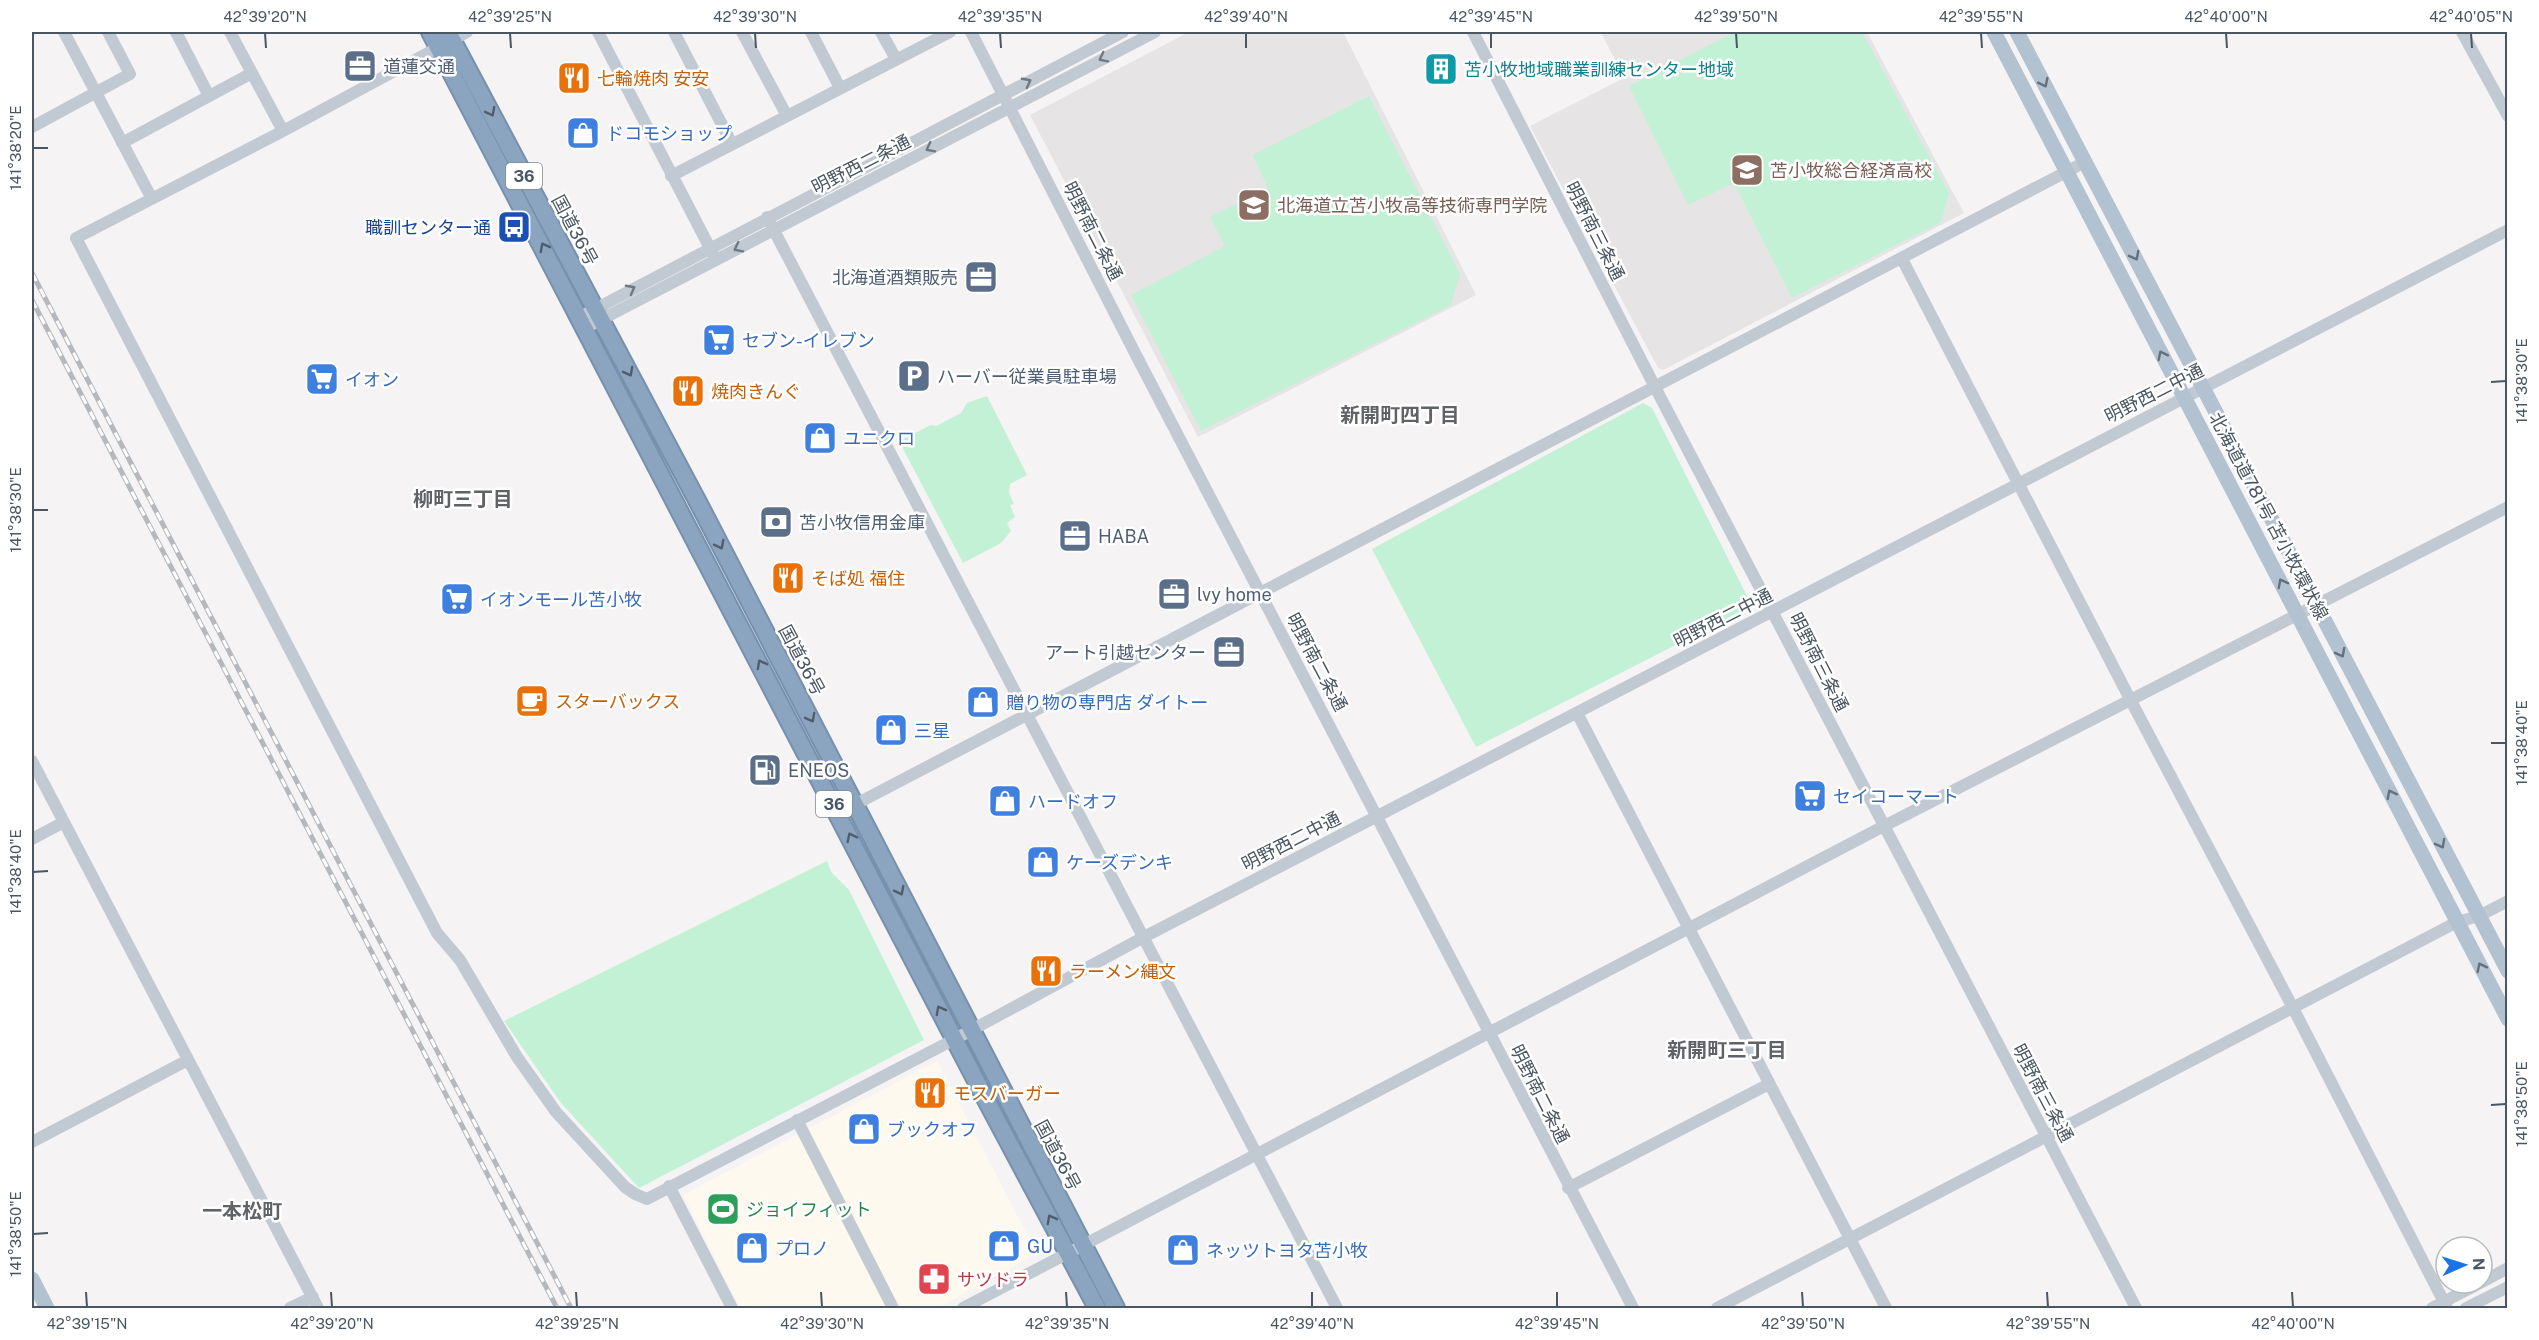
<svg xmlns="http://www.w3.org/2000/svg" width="2539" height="1340" viewBox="0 0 2539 1340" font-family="'Public Sans','Noto Sans JP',sans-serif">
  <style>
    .commercial { fill: #fdf9ef }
    .education { fill: #e6e4e5 }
    .green { fill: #c3f1d5 }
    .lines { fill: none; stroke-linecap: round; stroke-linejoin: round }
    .highway-casing { stroke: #7690ad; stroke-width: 20 }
    .minor { stroke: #c1cad2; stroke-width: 12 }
    .major { stroke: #b3c2d1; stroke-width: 15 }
    .highway { stroke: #8ba5c1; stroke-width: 16 }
    .rail-casing { stroke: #b5b8bd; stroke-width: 5 }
    .rail { stroke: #fff; stroke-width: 3; stroke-dasharray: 9; stroke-linecap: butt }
    .oneway { stroke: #6e7983 }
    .oneway2 { stroke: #64717d }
    .oneway3 { stroke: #505e6b }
    .ticks { fill: none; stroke: #4a5661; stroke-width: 2 }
    .labels { text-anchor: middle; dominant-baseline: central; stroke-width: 5; stroke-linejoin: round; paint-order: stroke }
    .shield { fill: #fff; stroke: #808990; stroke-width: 1.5 }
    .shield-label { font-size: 16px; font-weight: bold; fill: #4a5661 }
    .service-label { font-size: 18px; fill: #4e5e75; stroke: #fff; text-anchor: start }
    .culture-label { font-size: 18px; fill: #0d838f; stroke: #fff; text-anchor: start }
    .food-label { font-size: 18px; fill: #c56008; stroke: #fff; text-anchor: start }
    .shop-label { font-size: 18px; fill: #366cbe; stroke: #fff; text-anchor: start }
    .street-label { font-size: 18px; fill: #4a5661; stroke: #fff }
    .education-label { font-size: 18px; fill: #785e54; stroke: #fff; text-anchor: start }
    .transit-label { font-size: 18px; fill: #164399; stroke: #fff; text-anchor: end }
    .leisure-label { font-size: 18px; fill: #27864d; stroke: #fff; text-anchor: start }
    .health-label { font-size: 18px; fill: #be3a42; stroke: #fff; text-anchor: start }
    .neighbourhood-label { font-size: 20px; font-weight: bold; fill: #5f6368; stroke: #fff }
    .neatline { fill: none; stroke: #4a5661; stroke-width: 2 }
    .ticks-label { font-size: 15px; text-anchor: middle; fill: #4a5661 }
  </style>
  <rect width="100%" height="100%" fill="#f5f3f3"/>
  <!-- commercial -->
  <path class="commercial" d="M937,1061L1037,1253L938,1308H740L683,1195Z"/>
  <!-- education -->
  <path class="education" d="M1189,32H1343L1476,295L1198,437L1030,115Z
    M1601,32H1867L1964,213L1663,370L1658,368L1530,126L1624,78Z"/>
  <!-- green -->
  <path class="green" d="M1735,32H1862L1949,193L1941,222L1792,298L1734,183L1688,205L1629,86Z
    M1369,96L1460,274L1451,305L1201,431L1131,295L1225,246L1210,217L1268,188L1253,155Z
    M987,396L1027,475L1010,484L1009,493L1014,504L1010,505L1015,517L1007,523L1011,531L1001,543L963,563L899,441L931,425L936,426L961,413L967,403Z
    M1643,403L1652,408L1747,596L1746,609L1476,747L1372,549Z
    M827,861L831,872L849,890L924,1040L639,1188L561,1103L504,1021Z"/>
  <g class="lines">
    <!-- highway casing -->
    <g class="highway-casing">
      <path id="highway" d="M430,32L986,1100L1097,1308
        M448,32L700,506L1116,1308"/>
    </g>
    <!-- minor -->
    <path class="minor" d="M64,32L152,199
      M176,32L209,96
      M230,32L283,131
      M467,32L283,131L76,238L437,933L460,960L517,1057L556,1112L625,1187L635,1194L647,1199L955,1039L1144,937L2508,230
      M598,32L713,254
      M674,32L732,144
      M742,32L787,116
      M811,32L840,88
      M881,32L896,59
      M971,32L1136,355L1633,1308
      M1473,32L1655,387L2136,1308
      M2462,32L2508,116
      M32,127L130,74L108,32
      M122,143L252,73
      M671,176L950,32
      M767,217L1337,1308
      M1902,259L2130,699L2292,1006L2447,1308
      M580,317L1123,32
      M585,328L1155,32
      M1577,713L1886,1308
      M32,761L318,1308
      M838,811L856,804L2085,162
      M32,839L64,822
      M797,1120L893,1308
      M32,1142L188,1060
      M669,1186L732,1308
      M1568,1188L1769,1084
      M2482,1282L2508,1268
      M290,1308L313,1297
      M963,1308L1884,826L2508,507
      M1717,1308L2457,922L2479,916L2508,901
      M2432,1308L2480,1283
      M2466,1308L2508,1287"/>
    <!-- major -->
    <path class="major" d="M1994,32L2508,1019
      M2017,32L2508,971
      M32,1279L47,1308"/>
    <!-- highway -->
    <use href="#highway" class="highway"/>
    <!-- rail casing -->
    <g class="rail-casing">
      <path id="rail" d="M32,273L571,1308
        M32,300L557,1308"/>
    </g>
    <!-- rail -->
    <use href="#rail" class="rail"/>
  </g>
  <!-- one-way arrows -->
  <defs><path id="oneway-chevron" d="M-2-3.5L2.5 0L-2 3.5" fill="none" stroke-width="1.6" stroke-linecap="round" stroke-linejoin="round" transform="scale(1.5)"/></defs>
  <g class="oneway">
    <use href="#oneway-chevron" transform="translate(1103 58) rotate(153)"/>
    <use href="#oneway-chevron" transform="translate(1027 82) rotate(-28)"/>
    <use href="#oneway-chevron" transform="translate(930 148) rotate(153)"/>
    <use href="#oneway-chevron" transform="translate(738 248) rotate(153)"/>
    <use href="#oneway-chevron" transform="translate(631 289) rotate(-28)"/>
  </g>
  <g class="oneway2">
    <use href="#oneway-chevron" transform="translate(2044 83) rotate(63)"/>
    <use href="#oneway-chevron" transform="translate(2135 256) rotate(62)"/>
    <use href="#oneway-chevron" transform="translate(2162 355) rotate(-117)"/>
    <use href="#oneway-chevron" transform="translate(2282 583) rotate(-118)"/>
    <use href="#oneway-chevron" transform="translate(2341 653) rotate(62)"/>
    <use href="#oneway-chevron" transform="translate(2391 794) rotate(-117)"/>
    <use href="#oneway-chevron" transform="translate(2441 844) rotate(62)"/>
    <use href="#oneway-chevron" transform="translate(2481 967) rotate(-117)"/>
  </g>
  <g class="oneway3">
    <use href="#oneway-chevron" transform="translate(491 112) rotate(62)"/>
    <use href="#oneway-chevron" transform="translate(544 247) rotate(-118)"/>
    <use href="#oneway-chevron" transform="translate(629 372) rotate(62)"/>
    <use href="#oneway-chevron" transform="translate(720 545) rotate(63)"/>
    <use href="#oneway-chevron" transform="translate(761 664) rotate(-118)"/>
    <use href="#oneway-chevron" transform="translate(811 718) rotate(62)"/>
    <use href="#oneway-chevron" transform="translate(851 837) rotate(-116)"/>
    <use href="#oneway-chevron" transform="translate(900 891) rotate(63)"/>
    <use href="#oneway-chevron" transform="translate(940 1010) rotate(-118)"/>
    <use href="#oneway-chevron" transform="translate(1051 1219) rotate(-118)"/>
  </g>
  <!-- ticks -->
  <path class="ticks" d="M265,33L266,48M510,33L511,48M755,33L756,48M1000,33L1001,48M1246,33V48M1491,33V48M1736,33L1737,48M1981,33L1982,48M2226,33L2227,48M2471,33L2472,48M33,148H48M2491,382L2506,381M33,510H48M2491,743H2506M33,872L48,871M2491,1105L2506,1104M33,1234L48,1233M86,1292L87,1307M331,1292L332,1307M576,1292L577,1307M821,1292L822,1307M1066,1292L1067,1307M1312,1292V1307M1557,1292V1307M1802,1292L1803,1307M2047,1292L2048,1307M2292,1292L2293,1307"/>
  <!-- icons -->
  <defs>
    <g id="office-square" transform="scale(1.725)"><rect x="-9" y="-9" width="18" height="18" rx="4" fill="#5c6f8a" stroke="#fff"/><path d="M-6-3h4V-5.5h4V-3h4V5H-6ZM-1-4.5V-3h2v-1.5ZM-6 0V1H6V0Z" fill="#fff"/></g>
    <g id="building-square" transform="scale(1.725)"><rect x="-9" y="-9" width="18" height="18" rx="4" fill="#0f9aa8" stroke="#fff"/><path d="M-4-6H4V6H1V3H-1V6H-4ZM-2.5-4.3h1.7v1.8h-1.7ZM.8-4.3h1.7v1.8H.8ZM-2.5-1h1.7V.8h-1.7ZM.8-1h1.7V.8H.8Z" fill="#fff"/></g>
    <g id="restaurant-square" transform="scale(1.725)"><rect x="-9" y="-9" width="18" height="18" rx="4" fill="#e8710a" stroke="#fff"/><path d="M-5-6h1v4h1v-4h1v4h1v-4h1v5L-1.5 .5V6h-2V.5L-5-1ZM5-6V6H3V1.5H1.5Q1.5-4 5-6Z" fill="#fff"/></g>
    <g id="shop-square" transform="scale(1.725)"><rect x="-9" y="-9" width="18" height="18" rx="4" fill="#3f7fe0" stroke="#fff"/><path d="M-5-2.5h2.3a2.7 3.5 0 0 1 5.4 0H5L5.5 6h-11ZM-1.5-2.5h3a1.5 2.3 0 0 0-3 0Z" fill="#fff"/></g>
    <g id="school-square" transform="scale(1.725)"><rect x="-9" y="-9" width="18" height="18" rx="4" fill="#8d6e63" stroke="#fff"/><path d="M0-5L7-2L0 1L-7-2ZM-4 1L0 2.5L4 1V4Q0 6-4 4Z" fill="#fff"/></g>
    <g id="bus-square" transform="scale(1.725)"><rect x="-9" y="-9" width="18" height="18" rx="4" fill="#1a4fb4" stroke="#fff"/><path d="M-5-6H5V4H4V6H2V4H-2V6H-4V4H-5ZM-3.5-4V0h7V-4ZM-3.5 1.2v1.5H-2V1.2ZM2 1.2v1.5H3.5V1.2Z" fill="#fff"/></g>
    <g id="supermarket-square" transform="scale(1.725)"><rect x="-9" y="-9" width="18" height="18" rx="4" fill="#3f7fe0" stroke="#fff"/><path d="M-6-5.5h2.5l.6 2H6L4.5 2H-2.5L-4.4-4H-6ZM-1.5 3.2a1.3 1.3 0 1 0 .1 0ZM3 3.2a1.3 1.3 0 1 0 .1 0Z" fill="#fff"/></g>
    <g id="parking-square" transform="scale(1.725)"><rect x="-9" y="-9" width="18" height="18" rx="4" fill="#5c6f8a" stroke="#fff"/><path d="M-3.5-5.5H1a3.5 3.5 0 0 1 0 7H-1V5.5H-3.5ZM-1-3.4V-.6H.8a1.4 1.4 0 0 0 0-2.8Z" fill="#fff"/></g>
    <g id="bank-square" transform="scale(1.725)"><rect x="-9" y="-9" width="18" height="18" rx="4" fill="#5c6f8a" stroke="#fff"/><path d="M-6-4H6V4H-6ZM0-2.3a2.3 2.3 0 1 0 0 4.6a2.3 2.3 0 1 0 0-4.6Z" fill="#fff"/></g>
    <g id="cafe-square" transform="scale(1.725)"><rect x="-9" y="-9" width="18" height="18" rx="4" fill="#e8710a" stroke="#fff"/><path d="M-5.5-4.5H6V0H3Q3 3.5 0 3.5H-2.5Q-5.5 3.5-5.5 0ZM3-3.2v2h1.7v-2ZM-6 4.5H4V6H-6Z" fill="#fff"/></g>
    <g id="fuel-square" transform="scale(1.725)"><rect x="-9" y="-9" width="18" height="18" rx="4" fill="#5c6f8a" stroke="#fff"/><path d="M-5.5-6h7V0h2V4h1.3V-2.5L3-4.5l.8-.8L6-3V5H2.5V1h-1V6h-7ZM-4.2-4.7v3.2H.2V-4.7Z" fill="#fff"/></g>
    <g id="stadium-square" transform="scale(1.725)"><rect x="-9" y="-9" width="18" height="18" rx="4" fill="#2e9e5b" stroke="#fff"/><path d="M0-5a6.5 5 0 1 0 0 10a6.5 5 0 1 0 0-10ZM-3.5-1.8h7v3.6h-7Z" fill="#fff"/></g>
    <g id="pharmacy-square" transform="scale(1.725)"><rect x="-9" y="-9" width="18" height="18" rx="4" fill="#e0444e" stroke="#fff"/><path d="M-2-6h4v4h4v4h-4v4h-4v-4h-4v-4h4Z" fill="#fff"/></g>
  </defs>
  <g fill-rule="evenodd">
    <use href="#office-square" x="360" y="66"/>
    <use href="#building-square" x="1441" y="69"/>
    <use href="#restaurant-square" x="574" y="78"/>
    <use href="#shop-square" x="583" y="133"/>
    <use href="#school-square" x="1747" y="170"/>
    <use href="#school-square" x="1254" y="205"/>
    <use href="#bus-square" x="514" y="227"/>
    <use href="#office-square" x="981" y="277"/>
    <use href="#supermarket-square" x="719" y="340"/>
    <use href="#parking-square" x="914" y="376"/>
    <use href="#supermarket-square" x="322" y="379"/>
    <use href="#restaurant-square" x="688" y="391"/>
    <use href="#shop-square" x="820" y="438"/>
    <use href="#bank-square" x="776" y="522"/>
    <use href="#office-square" x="1075" y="536"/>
    <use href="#restaurant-square" x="788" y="578"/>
    <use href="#office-square" x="1174" y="594"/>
    <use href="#supermarket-square" x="457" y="599"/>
    <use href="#office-square" x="1229" y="652"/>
    <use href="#cafe-square" x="532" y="701"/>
    <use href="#shop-square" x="983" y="702"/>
    <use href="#shop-square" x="891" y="730"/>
    <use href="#fuel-square" x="765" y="770"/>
    <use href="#supermarket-square" x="1810" y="796"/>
    <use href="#shop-square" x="1005" y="801"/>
    <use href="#shop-square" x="1043" y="862"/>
    <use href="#restaurant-square" x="1046" y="971"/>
    <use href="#restaurant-square" x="930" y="1093"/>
    <use href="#shop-square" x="864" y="1129"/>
    <use href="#stadium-square" x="723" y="1209"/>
    <use href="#shop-square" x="1004" y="1246"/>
    <use href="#shop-square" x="752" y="1248"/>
    <use href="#shop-square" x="1183" y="1250"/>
    <use href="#pharmacy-square" x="934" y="1279"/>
  </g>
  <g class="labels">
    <!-- shield labels -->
    <g class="shield">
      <rect x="506" y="163" width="36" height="26" rx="4.5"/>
      <rect x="816" y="791" width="36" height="26" rx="4.5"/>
    </g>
    <g class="shield-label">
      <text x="524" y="176">36</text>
      <text x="834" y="804">36</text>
    </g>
    <!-- service labels -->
    <g class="service-label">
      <text x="383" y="66">道蓮交通</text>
      <text x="958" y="277" text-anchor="end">北海道酒類販売</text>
      <text x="937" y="376">ハーバー従業員駐車場</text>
      <text x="799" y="522">苫小牧信用金庫</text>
      <text x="1098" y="536">HABA</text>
      <text x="1197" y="594">lvy home</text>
      <text x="1206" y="652" text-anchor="end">アート引越センター</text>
      <text x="788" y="770">ENEOS</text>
    </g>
    <!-- culture labels -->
    <g class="culture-label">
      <text x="1464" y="69">苫小牧地域職業訓練センター地域</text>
    </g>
    <!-- food labels -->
    <g class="food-label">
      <text x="597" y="78">七輪焼肉 安安</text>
      <text x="711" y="391">焼肉きんぐ</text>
      <text x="811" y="578">そば処 福住</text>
      <text x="555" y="701">スターバックス</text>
      <text x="1069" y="971">ラーメン縄文</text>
      <text x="953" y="1093">モスバーガー</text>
    </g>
    <!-- shop labels -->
    <g class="shop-label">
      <text x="606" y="133">ドコモショップ</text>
      <text x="742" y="340">セブン-イレブン</text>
      <text x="345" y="379">イオン</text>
      <text x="843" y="438">ユニクロ</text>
      <text x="480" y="599">イオンモール苫小牧</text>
      <text x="1006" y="702">贈り物の専門店 ダイトー</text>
      <text x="914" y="730">三星</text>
      <text x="1833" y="796">セイコーマート</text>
      <text x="1028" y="801">ハードオフ</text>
      <text x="1066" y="862">ケーズデンキ</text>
      <text x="887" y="1129">ブックオフ</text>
      <text x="1027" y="1246">GU</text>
      <text x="775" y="1248">プロノ</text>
      <text x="1206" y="1250">ネッツトヨタ苫小牧</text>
    </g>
    <!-- street labels -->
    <g class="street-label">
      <text transform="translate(861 164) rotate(-27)">明野西二条通</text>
      <text transform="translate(575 230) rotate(62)">国道36号</text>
      <text transform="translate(1093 231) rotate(63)">明野南二条通</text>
      <text transform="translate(1595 231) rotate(63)">明野南三条通</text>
      <text transform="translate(2154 393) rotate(-27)">明野西二中通</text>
      <text transform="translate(2269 516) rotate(62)">北海道道781号 苫小牧環状線</text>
      <text transform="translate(1723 618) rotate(-27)">明野西二中通</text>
      <text transform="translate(802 660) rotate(62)">国道36号</text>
      <text transform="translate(1317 662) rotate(62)">明野南二条通</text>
      <text transform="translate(1819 662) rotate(63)">明野南三条通</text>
      <text transform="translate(1291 841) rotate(-27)">明野西二中通</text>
      <text transform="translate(2043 1093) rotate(62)">明野南三条通</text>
      <text transform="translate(1540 1094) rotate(63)">明野南二条通</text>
      <text transform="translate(1058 1155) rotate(62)">国道36号</text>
    </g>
    <!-- education labels -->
    <g class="education-label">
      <text x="1770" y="170">苫小牧総合経済高校</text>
      <text x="1277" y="205">北海道立苫小牧高等技術専門学院</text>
    </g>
    <!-- transit labels -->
    <g class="transit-label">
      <text x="491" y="227">職訓センター通</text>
    </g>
    <!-- leisure labels -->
    <g class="leisure-label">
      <text x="746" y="1209">ジョイフィット</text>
    </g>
    <!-- health labels -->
    <g class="health-label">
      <text x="957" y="1279">サツドラ</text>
    </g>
    <!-- neighbourhood labels -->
    <g class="neighbourhood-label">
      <text x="1400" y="415">新開町四丁目</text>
      <text x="463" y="499">柳町三丁目</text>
      <text x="1727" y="1050">新開町三丁目</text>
      <text x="242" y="1211">一本松町</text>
    </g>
  </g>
  <!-- border -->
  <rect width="2539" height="1340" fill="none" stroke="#ffffff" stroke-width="66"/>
  <!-- north arrow -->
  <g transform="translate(2464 1265) rotate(87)"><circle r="28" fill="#ffffff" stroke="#b7bbc0" stroke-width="1.5"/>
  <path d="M0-4.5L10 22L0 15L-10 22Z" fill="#1a73e8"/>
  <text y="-9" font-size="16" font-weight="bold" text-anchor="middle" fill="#4a5661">N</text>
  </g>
  <rect x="33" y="33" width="2473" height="1274" class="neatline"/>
  <g class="ticks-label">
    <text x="265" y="22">42°39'20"N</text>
    <text x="510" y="22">42°39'25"N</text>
    <text x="755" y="22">42°39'30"N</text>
    <text x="1000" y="22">42°39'35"N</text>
    <text x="1246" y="22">42°39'40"N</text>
    <text x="1491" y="22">42°39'45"N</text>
    <text x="1736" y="22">42°39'50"N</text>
    <text x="1981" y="22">42°39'55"N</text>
    <text x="2226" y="22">42°40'00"N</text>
    <text x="2471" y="22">42°40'05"N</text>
    <text transform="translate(16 148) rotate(-90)" y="5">141°38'20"E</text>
    <text transform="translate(2522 381) rotate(-90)" y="5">141°38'30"E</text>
    <text transform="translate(16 510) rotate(-90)" y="5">141°38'30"E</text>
    <text transform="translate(2522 743) rotate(-90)" y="5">141°38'40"E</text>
    <text transform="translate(16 872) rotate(-90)" y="5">141°38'40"E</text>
    <text transform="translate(2522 1104) rotate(-90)" y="5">141°38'50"E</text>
    <text transform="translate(16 1234) rotate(-90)" y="5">141°38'50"E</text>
    <text x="87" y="1329">42°39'15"N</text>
    <text x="332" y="1329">42°39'20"N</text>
    <text x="577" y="1329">42°39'25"N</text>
    <text x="822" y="1329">42°39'30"N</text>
    <text x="1067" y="1329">42°39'35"N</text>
    <text x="1312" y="1329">42°39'40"N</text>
    <text x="1557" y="1329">42°39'45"N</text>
    <text x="1803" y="1329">42°39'50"N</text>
    <text x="2048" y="1329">42°39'55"N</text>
    <text x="2293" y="1329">42°40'00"N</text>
  </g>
</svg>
